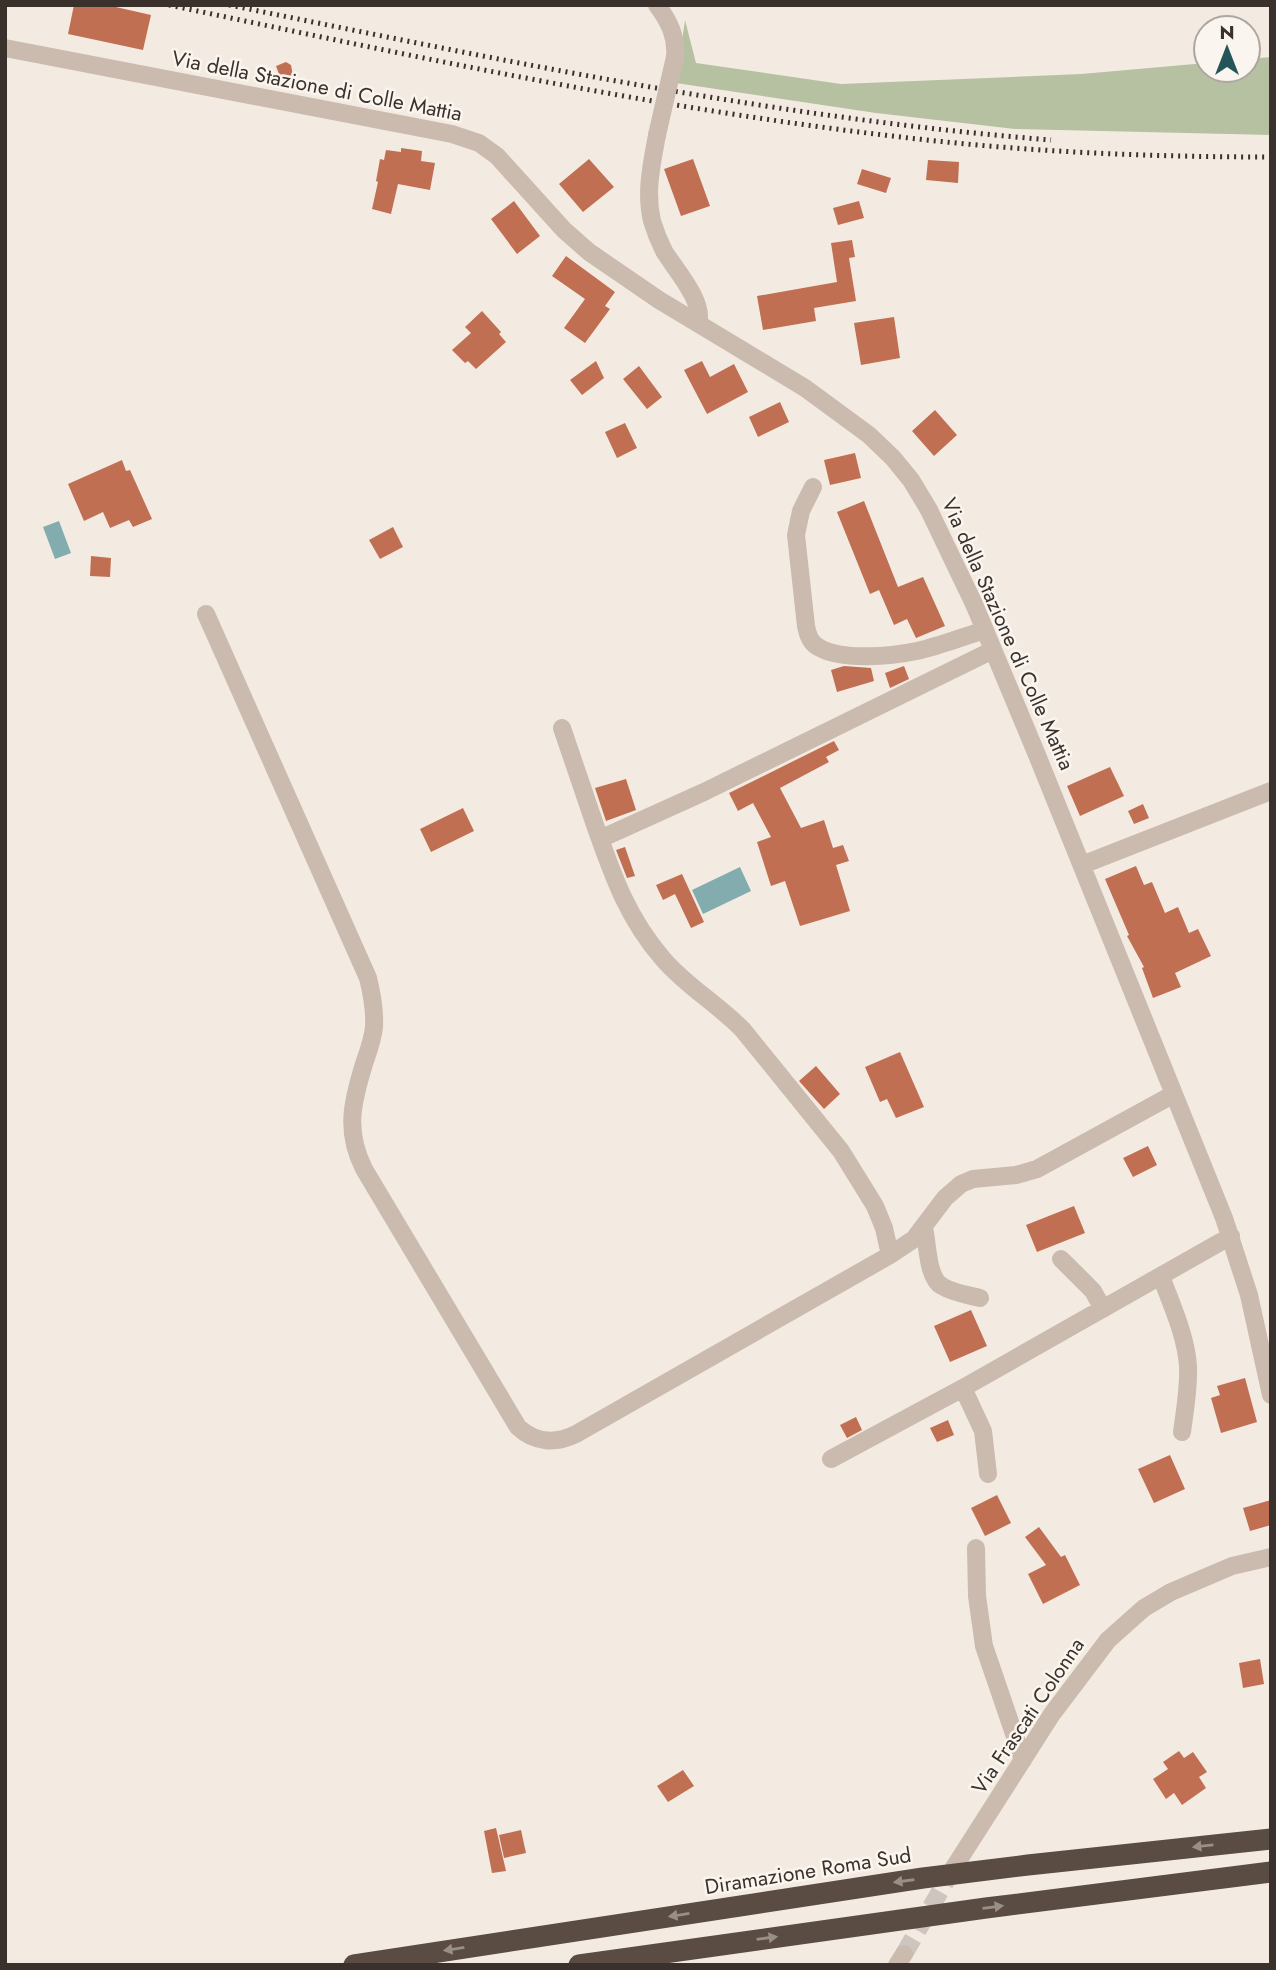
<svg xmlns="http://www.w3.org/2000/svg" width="1276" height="1970" viewBox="0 0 1276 1970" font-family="Jost,sans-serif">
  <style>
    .green { fill: #b6c1a2 }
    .water { fill: #82acae }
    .building { fill: #c06f52 }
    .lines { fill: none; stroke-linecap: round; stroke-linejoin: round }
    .minor-tunnel { stroke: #cec6be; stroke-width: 18; stroke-dasharray: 18 9; stroke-linecap: butt }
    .minor { stroke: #cbbbae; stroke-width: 18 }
    .highway { stroke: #5a4b43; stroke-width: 21 }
    .rail { stroke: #3a302c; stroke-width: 5; stroke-dasharray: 2 5; stroke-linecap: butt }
    .minor-bridge { stroke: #cbbbae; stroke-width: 18 }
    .oneway { fill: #9a8f87 }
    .labels { text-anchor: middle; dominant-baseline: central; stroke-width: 5; stroke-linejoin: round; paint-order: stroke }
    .street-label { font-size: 21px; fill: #3a302c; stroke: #faf5ee }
  </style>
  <rect width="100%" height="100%" fill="#f3ebe2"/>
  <!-- green -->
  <path class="green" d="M685,20L696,63L841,84L1081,74L1206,63V70H1248V59L1271,57V135L1015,129L876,113L676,83Z"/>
  <!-- water -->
  <path class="water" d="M59,521L71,553L55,559L43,527Z
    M740,867L751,891L703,914L692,890Z"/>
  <!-- building -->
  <path class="building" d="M74,5H107L151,15L143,50L68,34Z
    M286,62L291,65L293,76L280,77L276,66Z
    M401,148L422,151L421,161L435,163L430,190L398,184L391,214L372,209L378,182L376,181L380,159L384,160L386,150L401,152Z
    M589,159L614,187L583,212L559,184Z
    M693,159L710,206L681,216L664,169Z
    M928,160L959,162L958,183L926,180Z
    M862,169L891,178L886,193L857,184Z
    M514,201L540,236L517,254L491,219Z
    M859,201L864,218L838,225L833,208Z
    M852,240L855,257L849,258L856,301L814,308L816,321L763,330L757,296L837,282L831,243Z
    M566,256L615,292L605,306L610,309L585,343L564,328L585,299L552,276Z
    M482,311L501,332L499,334L506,342L476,369L468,361L465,363L452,350L471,333L465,327Z
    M894,317L900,358L861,365L854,323Z
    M596,361L604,378L582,395L570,380Z
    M702,361L710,377L734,364L748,392L707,414L684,370Z
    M639,366L662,397L647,409L623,379Z
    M780,402L789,422L758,437L749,417Z
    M935,410L957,435L934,456L912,431Z
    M625,423L637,448L617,458L605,432Z
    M855,453L861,478L830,485L824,460Z
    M122,460L126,471L130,470L152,519L133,527L129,520L110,528L103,512L84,521L68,484Z
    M864,501L898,587L923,577L945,626L916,638L907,619L894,625L879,590L870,594L837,512Z
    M393,527L403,547L380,559L369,540Z
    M91,556L111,558L110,577L90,576Z
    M844,666L871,668L874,681L837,692L831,670Z
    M904,666L909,679L890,688L885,673Z
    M834,741L839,750L826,757L829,762L780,788L801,828L824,820L833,848L843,845L849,861L836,865L850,911L800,926L785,881L771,886L757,842L771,837L753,803L738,811L729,793Z
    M1110,767L1124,796L1080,816L1067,786Z
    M626,779L636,810L606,821L595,788Z
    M1143,804L1149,818L1134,824L1128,811Z
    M463,808L474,831L431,852L420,829Z
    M625,847L635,876L627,878L616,850Z
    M1136,866L1144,885L1152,882L1165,913L1178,907L1189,933L1198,929L1211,956L1175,973L1181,987L1153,998L1142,968L1144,967L1127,936L1129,935L1105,879Z
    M682,874L704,922L691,928L675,894L663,900L656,885Z
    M900,1052L924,1107L896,1118L887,1099L880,1102L865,1067Z
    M816,1066L840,1094L824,1109L799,1081Z
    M1148,1146L1157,1165L1133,1177L1123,1158Z
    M1074,1206L1085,1233L1037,1252L1026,1225Z
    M971,1310L987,1346L950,1362L934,1326Z
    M1245,1378L1257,1422L1221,1433L1211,1398L1220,1395L1217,1386Z
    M856,1417L862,1430L847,1438L840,1425Z
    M948,1420L954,1435L937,1442L930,1428Z
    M1170,1455L1185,1489L1154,1503L1138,1469Z
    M997,1495L1011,1523L985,1536L971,1508Z
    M1271,1500V1525L1250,1531L1243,1508Z
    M1039,1527L1061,1557L1065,1555L1080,1585L1043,1604L1028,1574L1046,1565L1025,1537Z
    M1260,1659L1264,1684L1243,1688L1239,1663Z
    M1179,1751L1184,1758L1193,1752L1207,1772L1199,1777L1206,1788L1182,1805L1174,1793L1166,1799L1153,1779L1168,1769L1163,1762Z
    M683,1770L694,1786L668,1802L657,1786Z
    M496,1828L506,1871L492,1873L484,1831Z
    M521,1830L526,1853L504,1858L499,1835Z"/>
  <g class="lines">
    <!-- minor-tunnel -->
    <path class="minor-tunnel" d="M904,1954L953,1869"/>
    <!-- minor -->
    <path class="minor" d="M657,5C669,21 677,37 675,57
      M5,48L452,134L479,143L497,156L564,230L589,252L659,300L805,388L869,435L893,458L911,480L929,510L974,604L1037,755L1224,1218L1249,1295L1271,1395
      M657,135C652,163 645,192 652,221C655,231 659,241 664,251C674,268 705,302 698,323
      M813,487L801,511L796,535L806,626C808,636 811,644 820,648C843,661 892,656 917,651C940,646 962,637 985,630
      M206,614L368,978C372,994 375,1010 374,1027C373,1039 368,1052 364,1064C352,1103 345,1131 364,1169L518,1427C535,1443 556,1444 576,1434L890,1255
      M562,728C573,760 584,792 595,825C613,876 627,917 663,959C687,987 718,1004 743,1030L841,1151L875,1206L884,1228L890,1255L914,1239L945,1198L961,1184L973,1179L1016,1175L1037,1169L1174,1094
      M600,839L704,792L993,650
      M1082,865L1271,791
      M924,1228C928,1244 927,1278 942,1286C953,1293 968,1295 980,1298
      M1061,1259L1093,1291L1103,1309
      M1161,1276C1171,1304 1186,1335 1188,1366C1189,1388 1185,1410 1182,1432
      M963,1388L983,1431L988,1474
      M831,1459L963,1388L1231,1236
      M976,1548L977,1596L984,1646L1023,1760
      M953,1869L1052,1714L1108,1640L1144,1608L1171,1592L1232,1566L1271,1557
      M897,1965L904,1954"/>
    <!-- highway -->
    <path class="highway" d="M354,1965L923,1878L1028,1865L1271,1839
      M579,1965L986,1908L1271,1872"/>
    <!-- rail -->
    <path class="rail" d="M169,5C426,59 684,115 946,142C1054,153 1162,157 1271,157
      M229,5C501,60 774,118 1051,140"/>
    <!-- minor-bridge -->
    <path class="minor-bridge" d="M657,135L675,57"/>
  </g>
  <!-- one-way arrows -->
  <defs><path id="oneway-solid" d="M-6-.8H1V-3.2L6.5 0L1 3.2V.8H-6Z" transform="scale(1.75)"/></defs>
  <g class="oneway">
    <use href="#oneway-solid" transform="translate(1203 1846) rotate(174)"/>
    <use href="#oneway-solid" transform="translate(904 1881) rotate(172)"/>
    <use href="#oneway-solid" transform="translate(993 1907) rotate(-7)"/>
    <use href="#oneway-solid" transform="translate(679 1915) rotate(171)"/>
    <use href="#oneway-solid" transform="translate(767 1938) rotate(-8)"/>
    <use href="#oneway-solid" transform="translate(454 1949) rotate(171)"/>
  </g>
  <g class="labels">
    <!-- street labels -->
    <g class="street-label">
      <text transform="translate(317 86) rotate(11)">Via della Stazione di Colle Mattia</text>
      <text transform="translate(1008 634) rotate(66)">Via della Stazione di Colle Mattia</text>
      <text transform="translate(1028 1716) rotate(-56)">Via Frascati Colonna</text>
      <text transform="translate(808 1871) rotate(-9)">Diramazione Roma Sud</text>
    </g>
  </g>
  <!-- border -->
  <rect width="1276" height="1970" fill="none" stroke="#3a302c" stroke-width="14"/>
  <!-- north arrow -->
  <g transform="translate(1227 49)"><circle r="33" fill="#faf5ee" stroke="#ada6a0" stroke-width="2"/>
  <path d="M0-5L12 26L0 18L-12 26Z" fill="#235559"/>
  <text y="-10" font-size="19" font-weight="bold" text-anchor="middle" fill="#3a302c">N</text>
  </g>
</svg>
